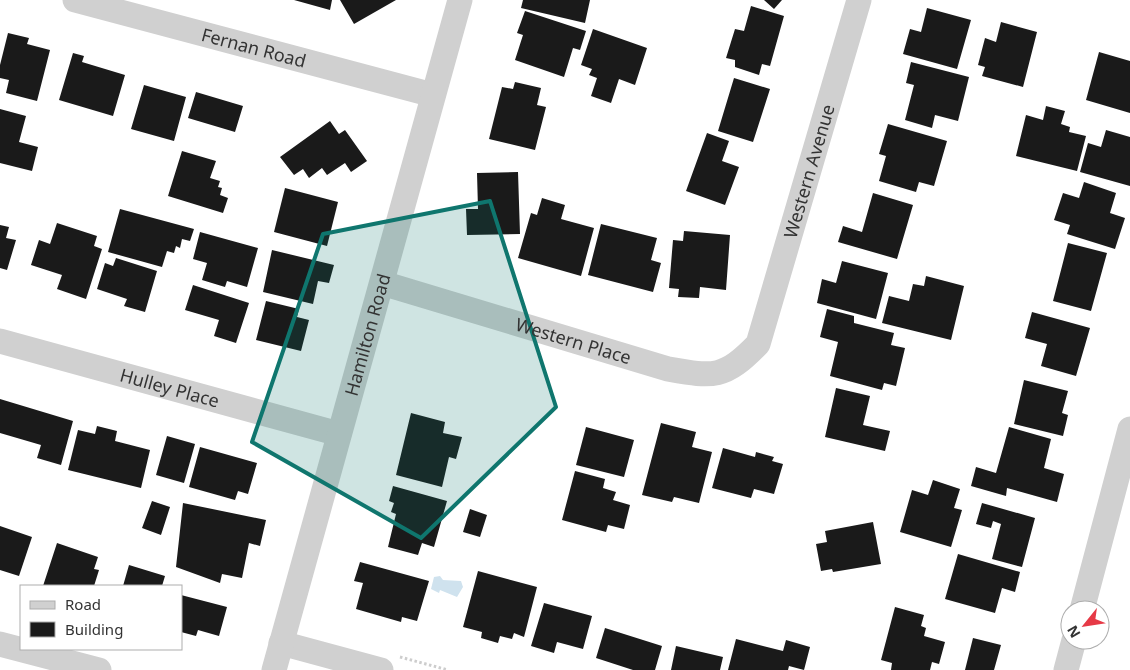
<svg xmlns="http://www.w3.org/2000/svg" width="1130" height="670" viewBox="0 0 1130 670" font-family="'Noto Sans',sans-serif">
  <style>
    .water { fill: #cfe2ee }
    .building { fill: #1a1a1a }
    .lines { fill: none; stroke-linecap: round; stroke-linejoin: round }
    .path { stroke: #cdcdcd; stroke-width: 3; stroke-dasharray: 2.5 2.5; stroke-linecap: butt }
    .minor { stroke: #d0d0d0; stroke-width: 25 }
    .marked { fill: #0f766e; fill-opacity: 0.2; stroke: #0f766e; stroke-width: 4; stroke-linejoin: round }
    .labels { text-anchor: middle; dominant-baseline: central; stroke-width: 5; stroke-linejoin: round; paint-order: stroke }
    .street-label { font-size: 18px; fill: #333; stroke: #fff }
  </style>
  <rect width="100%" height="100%" fill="#fff"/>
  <!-- water -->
  <path class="water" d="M440,576L443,580L461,581L463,587L457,597L440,590L439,593L431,589L434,577Z"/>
  <!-- building -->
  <path class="building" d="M294,0H332L330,10Z
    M340,0H396L354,24Z
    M523,0H590L585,23L521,8Z
    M764,0H782L774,9Z
    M751,6L784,16L770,66L762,64L759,75L735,67V60L726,58L735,29L744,31Z
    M927,8L971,20L957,69L903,54L910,29L921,32Z
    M525,11L586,31L580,50L573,48L564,77L515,60L523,35L517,33Z
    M1001,22L1037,32L1023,87L982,76L985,67L978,65L985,38L996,42Z
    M593,29L647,48L635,85L619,79L611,103L591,96L597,78L589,75L592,69L581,65Z
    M8,33L29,38L27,44L50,50L37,101L6,93L9,80L0,78V65Z
    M1099,52L1130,61V113L1086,100Z
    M73,53L84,56L82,62L125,75L113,116L59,100Z
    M911,62L969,77L958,121L935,115L932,128L905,120L914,85L906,83Z
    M734,78L770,89L753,142L718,131Z
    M515,82L541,88L537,105L546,107L535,150L489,139L502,87L513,89Z
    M144,85L186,97L174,141L131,129Z
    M196,92L243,106L235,132L188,118Z
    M1046,106L1065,111L1061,124L1070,127L1069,132L1086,136L1077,171L1016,156L1026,115L1043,120Z
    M0,109L26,116L19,142L38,147L32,171L0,163Z
    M330,121L339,134L345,130L367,161L351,172L345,163L327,175L322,168L309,178L303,169L294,175L280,157Z
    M888,124L947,141L934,186L919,182L916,192L879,181L886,156L879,154Z
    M1106,130L1130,137V186L1080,172L1088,143L1101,147Z
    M707,133L729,141L722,161L739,167L725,205L686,191Z
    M182,151L216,161L210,178L220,181L218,187L222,188L220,195L228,198L223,213L168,196Z
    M518,172L520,234L467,235L466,209H478L477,173Z
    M1084,182L1116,193L1110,213L1125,218L1115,249L1067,234L1070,225L1054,220L1063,193L1079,198Z
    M285,188L338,202L327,246L274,232Z
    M873,193L913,205L897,259L838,242L843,226L862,232Z
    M542,198L565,205L561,219L594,228L581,276L518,258L531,213L537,215Z
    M120,209L194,229L190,241L182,239L180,248L176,246L174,253L167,251L162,267L108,252Z
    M57,223L97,236L94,246L102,249L86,299L57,289L62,275L31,265L39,240L50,244Z
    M601,224L657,238L651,260L661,263L653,292L588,275Z
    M0,225L9,227L6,238L16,240L7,270L0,268Z
    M684,231L730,235L726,290L700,287L699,298L678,297L679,289L669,288L673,240L683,241Z
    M200,232L258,248L247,287L227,281L225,287L202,280L207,263L193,259Z
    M1068,243L1107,253L1091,311L1053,301Z
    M272,250L334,265L329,283L318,281L313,304L263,292Z
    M116,258L157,271L145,312L124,306L127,299L97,289L105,263L113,266Z
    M842,261L888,273L876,319L817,303L822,279L836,283Z
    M926,276L964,286L951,340L882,323L889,296L909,301L913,284L924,286Z
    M193,285L249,303L236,343L214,336L219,320L185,310Z
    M266,301L299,309L297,317L309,320L301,351L256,340Z
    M827,309L854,316V323L894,333L891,345L905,348L896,386L884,383L882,390L830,376L838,342L820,337Z
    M1032,312L1090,328L1076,376L1041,366L1047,344L1025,338Z
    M1024,380L1068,391L1062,413L1068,415L1063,436L1014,424Z
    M836,388L870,396L863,425L890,431L885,451L825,437Z
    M0,399L73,421L61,465L37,458L41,445L0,433Z
    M411,413L445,422L443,433L462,437L456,459L449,457L442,487L396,475Z
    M661,423L696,432L692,447L712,452L699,503L674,497L672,502L642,495Z
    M97,426L117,431L115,441L150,450L141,488L68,470L78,430L95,434Z
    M586,427L634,440L624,477L576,465Z
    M1009,427L1051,439L1044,468L1064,474L1057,502L1007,488L1006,496L971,486L976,467L996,473Z
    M167,436L195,444L184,483L156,475Z
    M200,447L257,463L248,494L238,491L235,500L189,487Z
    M723,448L755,457L756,452L774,457L772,461L783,464L774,494L754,489L751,498L712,488Z
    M575,471L605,479L603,488L616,492L613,500L630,505L624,529L608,525L606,532L562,520Z
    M933,480L960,489L954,508L962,510L951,547L900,532L912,490L928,495Z
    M393,486L447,501L434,547L422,543L418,555L388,547L396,514L391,512L394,503L389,501Z
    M152,501L170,507L161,535L142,528Z
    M183,503L266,520L260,546L249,543L242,578L222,574L220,583L176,567Z
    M982,503L1035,518L1022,567L992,559L1001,524L993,521L991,528L976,524Z
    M470,509L487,515L480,537L463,532Z
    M873,522L881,564L833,572L832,569L821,571L816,544L827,542L825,531Z
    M0,526L32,537L19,576L0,570Z
    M57,543L98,557L94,569L99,570L94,586H43Z
    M958,554L1020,572L1015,592L1002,588L995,613L945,599Z
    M360,562L429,581L417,621L402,617L401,622L356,609L363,583L354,581Z
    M129,565L165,576L162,586H123Z
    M478,571L537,587L524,637L514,633L512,639L500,636L498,643L481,638L482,632L463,627Z
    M181,595L227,607L219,636L198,630L196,636L181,632Z
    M544,603L592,616L583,649L557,642L554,653L531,646Z
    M895,607L924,615L921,626L926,628L924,636L945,642L939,664L932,662L930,670H891L892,663L881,660Z
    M605,628L662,646L655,670H633L596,658Z
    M973,638L1001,645L994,670H965Z
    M736,639L783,651L786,640L810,647L804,670L789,666L788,670H728Z
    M676,646L723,657L720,670H671Z"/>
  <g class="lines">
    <!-- path -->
    <path class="path" d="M400,657L448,670"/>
    <!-- minor -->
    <g class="minor">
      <path id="s1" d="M75,0L433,95"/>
      <path id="s2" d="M382,283L668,369C714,377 724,379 758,344L859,0"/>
      <path id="s3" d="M0,341L339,434"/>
      <path d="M1082,610L1130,429"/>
      <path d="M281,643L381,670"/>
      <path d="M0,644L99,670"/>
      <path id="s4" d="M274,670L460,0"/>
      <path d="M1066,670L1074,640"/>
    </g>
  </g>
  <!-- marked area -->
  <path class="marked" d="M490,201L556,407L421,538L252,442L323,234Z"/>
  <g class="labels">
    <!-- street labels -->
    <g class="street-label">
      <text stroke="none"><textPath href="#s1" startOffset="185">Fernan Road</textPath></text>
      <text stroke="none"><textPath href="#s2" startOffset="579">Western Avenue</textPath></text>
      <text stroke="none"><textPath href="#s4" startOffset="348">Hamilton Road</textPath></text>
      <text stroke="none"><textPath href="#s2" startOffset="200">Western Place</textPath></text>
      <text stroke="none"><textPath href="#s3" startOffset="176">Hulley Place</textPath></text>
    </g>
  </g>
  <!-- legend -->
  <rect x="20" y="585" width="162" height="65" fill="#ffffff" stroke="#adadad"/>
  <rect x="30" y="601" width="25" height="8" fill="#d0d0d0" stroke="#adadad"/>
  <text x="65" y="610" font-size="15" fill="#333333">Road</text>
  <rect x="30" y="622" width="25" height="15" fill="#1a1a1a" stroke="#adadad"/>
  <text x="65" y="635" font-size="15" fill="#333333">Building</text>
  <!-- north arrow -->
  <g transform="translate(1085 625) rotate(240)"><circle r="24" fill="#ffffff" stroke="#adadad"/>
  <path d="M0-4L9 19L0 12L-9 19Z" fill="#e63946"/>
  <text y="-8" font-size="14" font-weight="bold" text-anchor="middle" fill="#333333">N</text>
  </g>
</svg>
